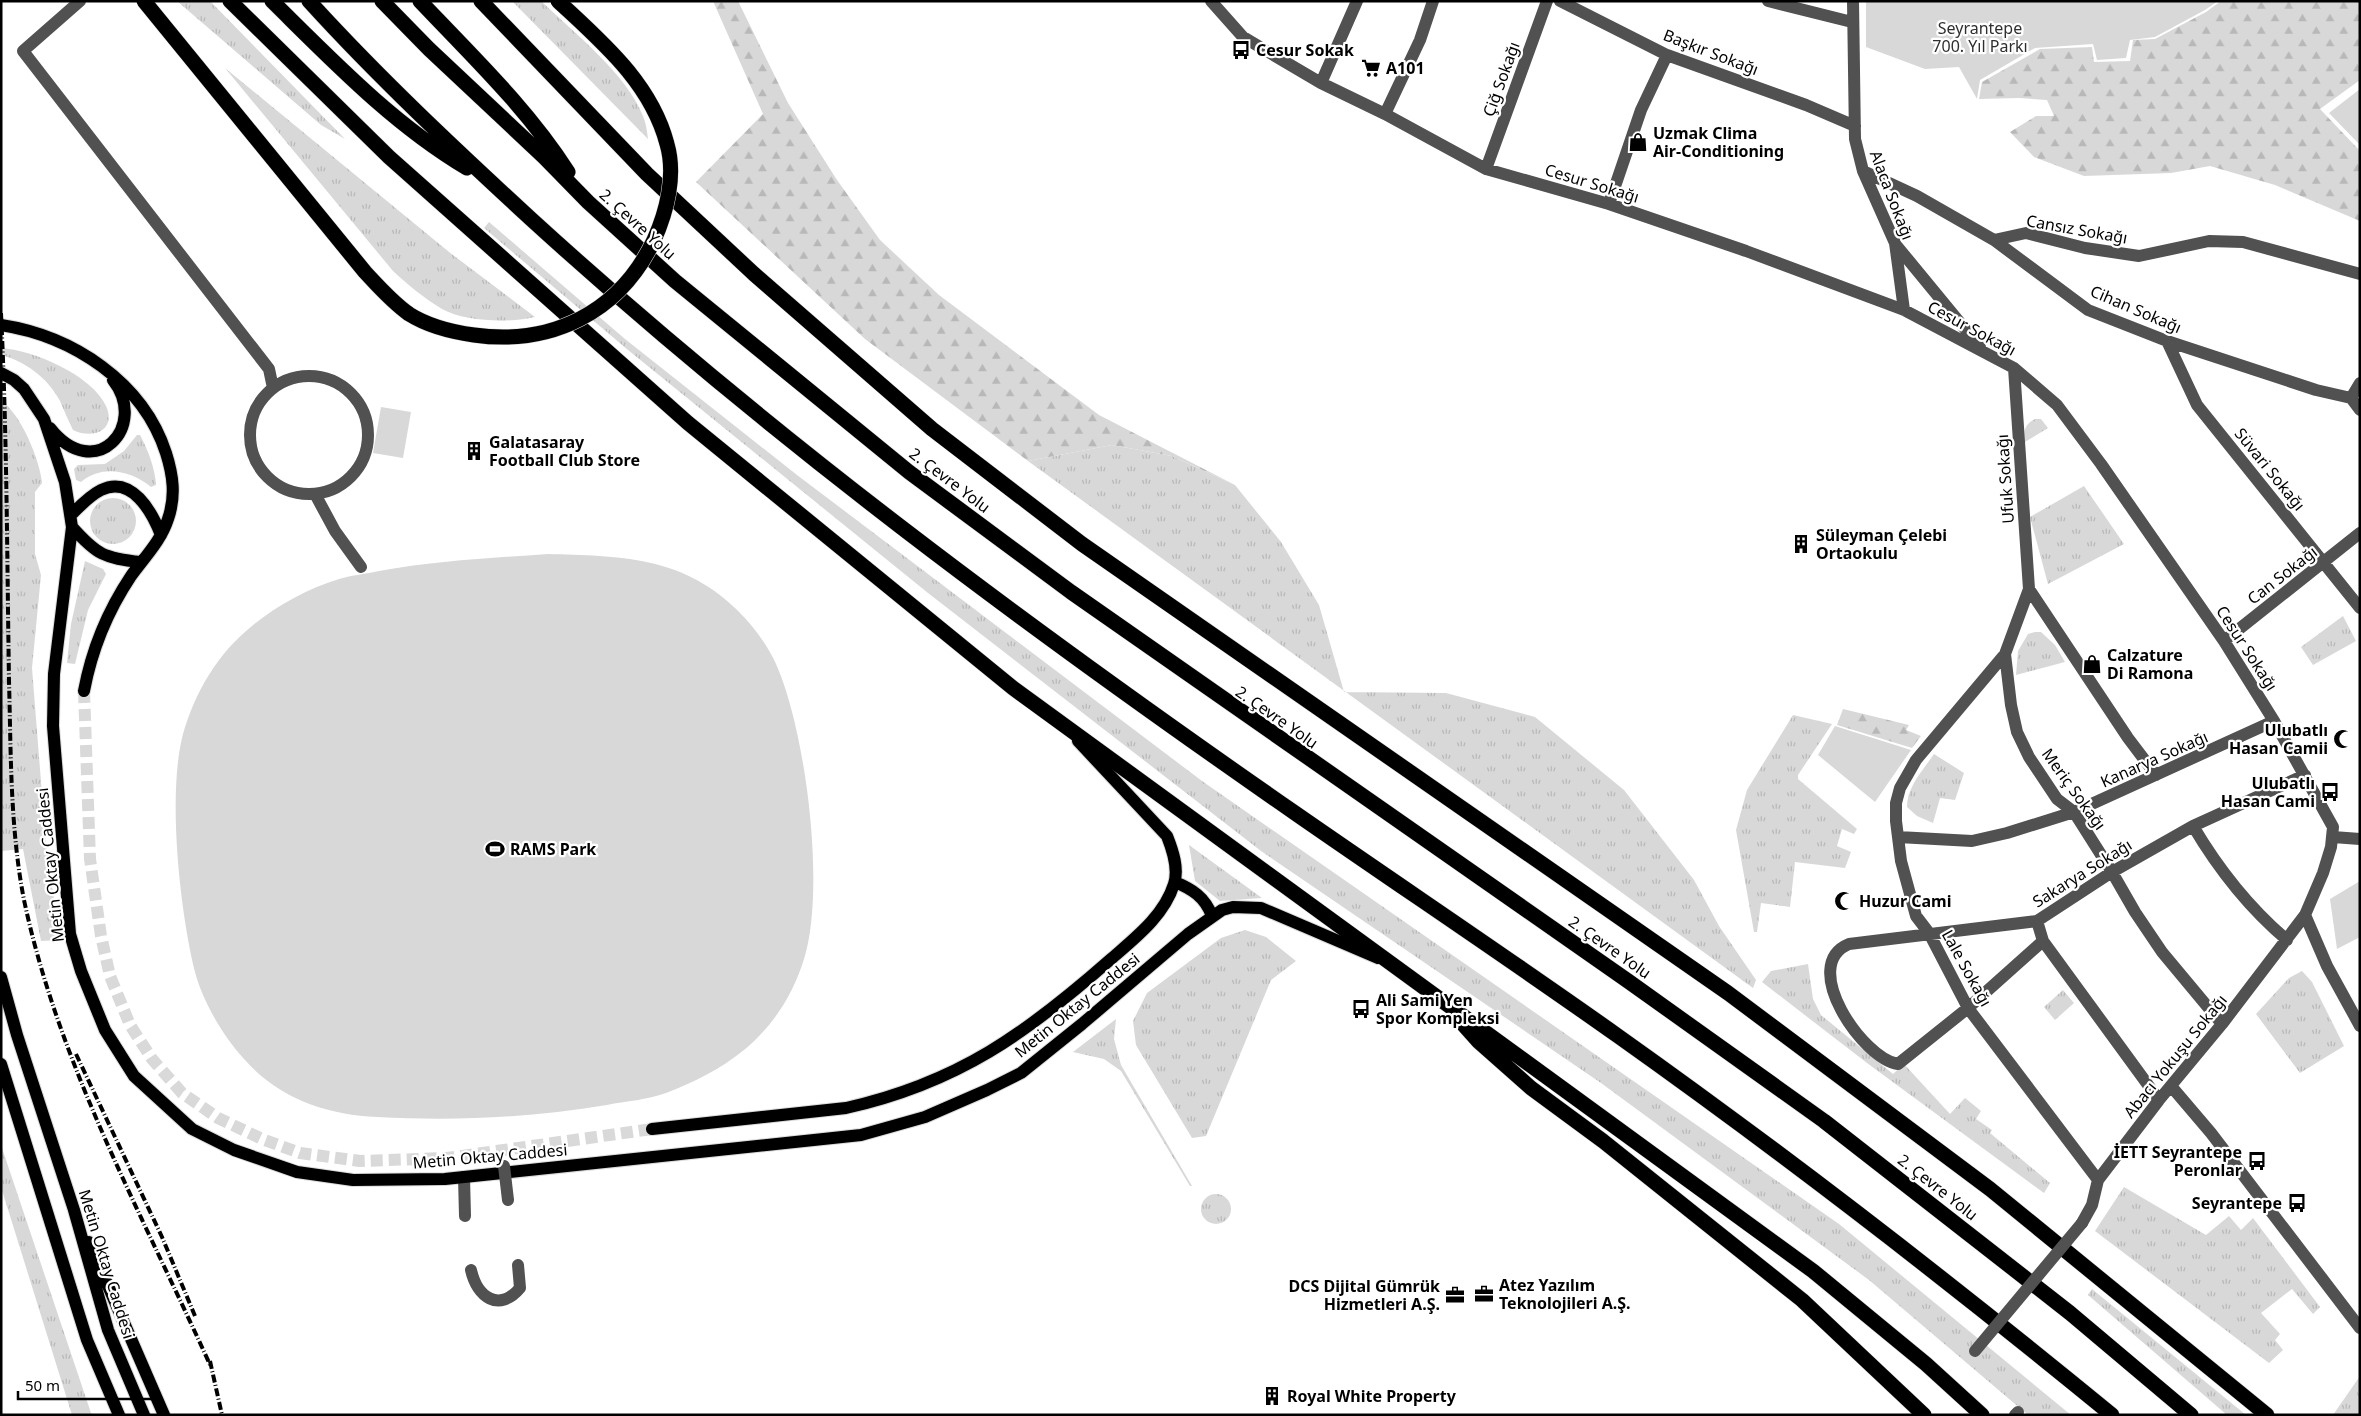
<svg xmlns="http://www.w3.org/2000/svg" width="2361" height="1416" viewBox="0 0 2361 1416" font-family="'Noto Sans',sans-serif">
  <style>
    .grass { fill: url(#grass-tufts) }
    .forest { fill: url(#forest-firs) }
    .park { fill: #d8d8d8 }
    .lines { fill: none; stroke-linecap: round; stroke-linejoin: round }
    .major-tunnel { stroke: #d9d9d9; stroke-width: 12; stroke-dasharray: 12 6; stroke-linecap: butt }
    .major-casing { stroke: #dbdbdb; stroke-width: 14 }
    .highway-casing { stroke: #dbdbdb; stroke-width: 16 }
    .minor { stroke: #515151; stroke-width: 12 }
    .major { stroke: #000; stroke-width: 12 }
    .highway { stroke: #000; stroke-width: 15 }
    .rail { stroke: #000; stroke-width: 4; stroke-dasharray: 8 2.5 1 2.5; stroke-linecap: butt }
    .highway-bridge-casing { stroke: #dbdbdb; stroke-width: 16; stroke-linecap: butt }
    .minor-bridge { stroke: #515151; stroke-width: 12 }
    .highway-bridge { stroke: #000; stroke-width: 15 }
    .labels { text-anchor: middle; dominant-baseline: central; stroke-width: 4.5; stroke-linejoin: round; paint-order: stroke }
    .park-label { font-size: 16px; fill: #2f2f2f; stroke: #fff }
    .poi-label { font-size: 16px; font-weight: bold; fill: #000; stroke: #fff; text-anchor: start }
    .street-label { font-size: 16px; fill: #000; stroke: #fff }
  </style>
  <defs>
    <pattern id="grass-tufts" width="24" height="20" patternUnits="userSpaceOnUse" patternTransform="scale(1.25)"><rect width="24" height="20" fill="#d8d8d8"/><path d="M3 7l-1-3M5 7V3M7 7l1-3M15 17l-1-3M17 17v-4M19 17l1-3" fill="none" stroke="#b8b8b8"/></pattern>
    <pattern id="forest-firs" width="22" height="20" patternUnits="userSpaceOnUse" patternTransform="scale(1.25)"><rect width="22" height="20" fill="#d8d8d8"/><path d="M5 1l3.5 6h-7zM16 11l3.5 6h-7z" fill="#b8b8b8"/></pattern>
  </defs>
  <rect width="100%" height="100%" fill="#fff"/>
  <!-- grass -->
  <path class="grass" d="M177,1H210L345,139L321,125Z
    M512,1H541C574,33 626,73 643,116C646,123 647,131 648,139Z
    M225,68L449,252L535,317C510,323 465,322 442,309C424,298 408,285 393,271Z
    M489,222L625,339L797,475L1202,781L1839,1224L2071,1415H2028L1869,1280L1601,1083L1261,851L928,593L628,350L484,228Z
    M1,348C33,350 92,375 106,406C117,430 93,440 73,430C68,420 64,410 60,401C48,378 25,361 1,355Z
    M1,401C21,413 40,461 42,483L35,492V554L41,575L32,668L46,845L60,940L41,941L23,849L1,851Z
    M2035,419H2041L2048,428L2025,442C2024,430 2024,425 2035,419Z
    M137,435H140C148,450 155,468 156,485L151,487C131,471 103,464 81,482L76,480L74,469L78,465L105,464L124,451Z
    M1112,445L1172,456L1235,485L1281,542L1319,605L1344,692L1446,693L1535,717L1624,790L1694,880L1719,926L1756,980L1753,988L1028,461Z
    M2084,486L2124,544L2048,584L2030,517Z
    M90 521a23 23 0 1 1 46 0a23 23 0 1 1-46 0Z
    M85,561L103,569L106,574L88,610L75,664L67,663L71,624Z
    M2343,616L2356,641L2313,665L2301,647Z
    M2035,632H2041L2055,645L2065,662L2016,675L2018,651L2028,634Z
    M1793,715L1832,724L1798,775V779L1857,829L1854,834L1842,829L1837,846L1851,852L1845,868L1795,862L1790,907L1761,903L1757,932H1754L1736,830L1747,790Z
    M1934,754L1964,773L1955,800L1940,798L1933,823L1917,816L1907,807C1907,787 1923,770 1934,754Z
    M1189,845L1262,898L1220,901L1195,881Z
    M1245,930L1266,937L1296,961L1271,980L1206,1136L1192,1138L1136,1045L1133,1021L1147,993L1221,938Z
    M1808,964L1813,999L1821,1015L1893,1074L1904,1064L1950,1114L1965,1098L1981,1111L1976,1119L1992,1130L1990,1133L2050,1183L2044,1193L1867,1063L1762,982L1771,971Z
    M2302,971L2312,982L2344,1046L2300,1073L2256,1014L2289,978Z
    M2063,990L2074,1003L2055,1020L2044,1007Z
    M1116,1019L1114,1039L1121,1065L1192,1186H1190L1121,1071L1104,1059L1073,1052Z
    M1,1145L91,1413L94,1415H72L1,1187Z
    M2124,1187L2206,1235L2229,1216L2241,1230L2253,1218L2320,1307L2313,1314L2292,1289L2261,1313L2280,1334L2275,1340L2283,1350L2269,1363L2095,1231Z
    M1201 1209a15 15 0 1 1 30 0a15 15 0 1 1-30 0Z
    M2092,1289L2246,1415H2227L2088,1295Z
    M2360,1376V1415H2333Z"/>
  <!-- forest -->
  <path class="forest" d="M713,1H738L788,103L837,180L880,240L939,295L1099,415L1235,485L1172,456L1112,445L1028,461L865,339L696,182L763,114Z
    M2221,1H2360V80L2320,109L2360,151V221L2275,185L2210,166L2171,173L2084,176L2034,157L2010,132L2036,116H2054L2047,100L2019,98L1979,99L1982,82L2040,49L2092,47L2094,62L2130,61L2133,40L2155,39L2206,12Z
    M1843,709L1909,725L1906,730L1921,736L1912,748L1837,725Z"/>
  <!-- park -->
  <path class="park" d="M1866,1H2218L2205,10L2155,37L2130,40L2126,58L2097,60L2093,44L2035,48L1980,80L1977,99L1959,67L1925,69L1866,47Z
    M2360,89V145L2329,113Z
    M381,407L411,412L403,458L373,453Z
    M548,554C618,556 681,556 735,608C751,623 767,644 776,664C806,731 826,889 804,959C793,995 773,1026 744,1050C722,1068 693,1083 666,1093C647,1100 626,1101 607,1105C531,1118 454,1121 377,1117C327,1115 278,1098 244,1059C223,1036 203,1002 195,972C180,912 167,794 183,734C195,692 218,653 252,626C276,606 309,588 339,579C352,575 366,574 379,571C435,561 491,558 548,554Z
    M1835,726L1911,750L1875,802L1818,755Z
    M2360,881V937L2337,949L2330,899Z"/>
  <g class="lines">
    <!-- major-tunnel -->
    <path class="major-tunnel" d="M84,691L90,859L101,936L110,976L130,1025L152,1059L182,1093L218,1118L262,1139L300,1153L360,1161L447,1158L652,1129"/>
    <!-- major casing -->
    <g class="major-casing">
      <path id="major" d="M1,325C73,336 143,382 166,453C173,475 176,496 168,519C161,541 144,558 131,576C107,612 92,648 84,691
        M1,373L14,380L24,389L44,419L65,482L72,527L54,674L53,726L70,934L81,971L105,1030L134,1076L192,1129L234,1150L297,1172L353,1180L445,1179L861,1135L925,1117L987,1090L1021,1073L1082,1024L1188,934L1222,910L1233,907L1261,908L1378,958
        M50,428C95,485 149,426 113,380
        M71,515C80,506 89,496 101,490C132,475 152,512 161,535
        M72,527C97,555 104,558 141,562
        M1175,882C1192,889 1205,897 1212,916
        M1,977L17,1035L74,1210L108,1330L144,1415
        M1,1064L87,1340L119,1415
        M652,1129L846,1108C958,1083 1027,1033 1111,959C1135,938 1164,916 1174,884C1179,869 1173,851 1167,836L1078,741
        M89,1242L164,1415"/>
    </g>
    <!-- highway casing -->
    <g class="highway-casing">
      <path id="highway" d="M230,1L389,157L688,423L1013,688L1813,1271L1926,1364L1982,1415
        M272,1C333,61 393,124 467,168
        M309,1C379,78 455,149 531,219C770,437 1030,629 1295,813C1403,888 1511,960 1618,1036C1787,1156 1951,1283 2112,1415
        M382,1L429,49L544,157L588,202L675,281L909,472L1071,592L1628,981L1824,1121L2070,1313L2191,1415
        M420,1C472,56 527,108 568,172
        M481,1L647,174L754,274L932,429L1082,544L1728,993L1990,1189L2267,1415
        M1462,1023L1479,1042L1531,1088L1603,1141L1802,1300L1924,1415"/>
    </g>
    <!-- minor -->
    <path class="minor" d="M80,1L23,51L269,369L273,388
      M1211,1L1243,37L1321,83L1385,114L1486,169L1609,204L1746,251L1904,310L2014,368L2057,405L2101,464L2224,641L2274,721L2333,827L2331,847L2323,873L2305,915L2222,1024L2159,1100L2098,1180L2092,1205L2082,1223
      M1560,1L1667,55L1806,105L1855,126
      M1768,1L1852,22
      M1853,1L1855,139L1863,171L1895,243L1904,310
      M1321,83L1357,1
      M1385,114L1420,40L1433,1
      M1486,169L1547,1
      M1863,171L1917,196L1994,240L2088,310L2167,341L2316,390L2351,398L2360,410
      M1609,204L1641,110L1667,55
      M1994,240L2026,233L2085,248L2139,256L2209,241L2243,242L2360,274
      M1896,245L1980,347
      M2167,341L2197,405L2360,608
      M2014,368L2029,589L2005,654L1916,760L1900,788L1896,803V821L1901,861L1916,916L1929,933L1968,1008L2098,1180
      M250 435a59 59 0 1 1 118 0a59 59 0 1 1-118 0Z
      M2351,398L2360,383
      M315,494L335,531L361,567
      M2029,589L2128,738L2156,775
      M2224,641L2360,533
      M2005,654L2011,705L2017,732L2029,757L2057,799L2074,812L2112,872L2135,912L2162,952L2222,1024
      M2193,826C2219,870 2248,907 2287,940
      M1898,837L1972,841L2007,833L2074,812L2274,721
      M2333,837L2360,839
      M2305,915L2327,966L2360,1026
      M2037,921L2043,941L2159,1100
      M2043,941L1968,1008L1898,1064C1863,1059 1798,965 1849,944L2037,921L2112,872L2193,826L2305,775
      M2171,1086L2211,1133L2360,1328
      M464,1177L465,1216
      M471,1270C477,1297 499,1313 520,1288L518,1265
      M2015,1415L2018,1412"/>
    <!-- major -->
    <use href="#major" class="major"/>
    <!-- highway -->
    <use href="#highway" class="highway"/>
    <!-- rail -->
    <path class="rail" d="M1,313C7,436 7,558 9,681C11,753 10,828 24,900C59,1065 142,1214 211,1367
      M76,1054L162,1237L195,1316
      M210,1361L222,1415"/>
    <!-- highway-bridge casing -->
    <g class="highway-bridge-casing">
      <path id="highway-bridge" d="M144,1L365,272C379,287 392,302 409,314C428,326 452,332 474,335C552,346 620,312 654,240C667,211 676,175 667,144C651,83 602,42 558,1"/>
    </g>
    <!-- minor-bridge -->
    <path class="minor-bridge" d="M504,1166L508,1200
      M1975,1351L2082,1223"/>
    <!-- highway-bridge -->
    <use href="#highway-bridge" class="highway-bridge"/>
  </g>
  <!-- icons -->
  <defs>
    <g id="bus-bare" transform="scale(1.5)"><path d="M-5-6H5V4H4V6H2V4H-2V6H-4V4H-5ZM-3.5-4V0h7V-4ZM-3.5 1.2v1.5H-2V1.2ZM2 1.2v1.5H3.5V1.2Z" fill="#000" stroke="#fff" stroke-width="2.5" paint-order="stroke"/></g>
    <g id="supermarket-bare" transform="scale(1.5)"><path d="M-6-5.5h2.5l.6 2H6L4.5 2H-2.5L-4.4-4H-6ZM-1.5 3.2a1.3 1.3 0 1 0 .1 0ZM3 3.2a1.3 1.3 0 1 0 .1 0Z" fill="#000" stroke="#fff" stroke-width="2.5" paint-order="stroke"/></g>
    <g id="shop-bare" transform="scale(1.5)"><path d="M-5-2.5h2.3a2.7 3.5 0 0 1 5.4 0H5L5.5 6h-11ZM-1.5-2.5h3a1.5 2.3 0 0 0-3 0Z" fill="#000" stroke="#fff" stroke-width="2.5" paint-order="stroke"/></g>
    <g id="building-bare" transform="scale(1.5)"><path d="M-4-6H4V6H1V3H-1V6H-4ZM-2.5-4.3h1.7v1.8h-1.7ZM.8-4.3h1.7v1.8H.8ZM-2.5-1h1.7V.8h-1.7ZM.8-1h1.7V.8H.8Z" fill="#000" stroke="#fff" stroke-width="2.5" paint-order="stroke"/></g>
    <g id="mosque-bare" transform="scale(1.5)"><path d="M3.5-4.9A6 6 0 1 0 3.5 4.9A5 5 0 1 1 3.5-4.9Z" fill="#000" stroke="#fff" stroke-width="2.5" paint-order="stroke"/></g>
    <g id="stadium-bare" transform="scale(1.5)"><path d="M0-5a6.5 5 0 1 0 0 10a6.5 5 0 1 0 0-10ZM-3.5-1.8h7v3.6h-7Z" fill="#000" stroke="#fff" stroke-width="2.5" paint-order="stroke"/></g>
    <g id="office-bare" transform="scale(1.5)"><path d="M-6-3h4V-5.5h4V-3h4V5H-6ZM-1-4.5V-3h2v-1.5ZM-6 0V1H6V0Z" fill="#000" stroke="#fff" stroke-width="2.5" paint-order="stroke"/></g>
  </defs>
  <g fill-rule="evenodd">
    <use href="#bus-bare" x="1241" y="50"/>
    <use href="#supermarket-bare" x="1371" y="68"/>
    <use href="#shop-bare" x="1638" y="142"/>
    <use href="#building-bare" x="474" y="451"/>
    <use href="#building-bare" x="1801" y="544"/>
    <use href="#shop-bare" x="2092" y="664"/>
    <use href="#mosque-bare" x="2343" y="739"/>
    <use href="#bus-bare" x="2330" y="792"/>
    <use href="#stadium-bare" x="495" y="849"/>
    <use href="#mosque-bare" x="1844" y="901"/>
    <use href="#bus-bare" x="1361" y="1009"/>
    <use href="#bus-bare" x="2257" y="1161"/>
    <use href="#bus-bare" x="2297" y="1203"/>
    <use href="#office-bare" x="1484" y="1294"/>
    <use href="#office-bare" x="1455" y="1295"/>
    <use href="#building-bare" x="1272" y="1396"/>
  </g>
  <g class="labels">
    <!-- park labels -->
    <g class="park-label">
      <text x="1980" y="28">Seyrantepe<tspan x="1980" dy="18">700. Yıl Parkı</tspan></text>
    </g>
    <!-- poi labels -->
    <g class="poi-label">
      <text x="1256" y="50">Cesur Sokak</text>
      <text x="1386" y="68">A101</text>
      <text x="1653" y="133">Uzmak Clima<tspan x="1653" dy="18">Air-Conditioning</tspan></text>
      <text x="489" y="442">Galatasaray<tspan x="489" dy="18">Football Club Store</tspan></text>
      <text x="1816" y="535">Süleyman Çelebi<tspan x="1816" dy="18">Ortaokulu</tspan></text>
      <text x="2107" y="655">Calzature<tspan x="2107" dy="18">Di Ramona</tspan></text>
      <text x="2328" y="730" text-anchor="end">Ulubatlı<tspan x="2328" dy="18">Hasan Camii</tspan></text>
      <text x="2315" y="783" text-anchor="end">Ulubatlı<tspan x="2315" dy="18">Hasan Cami</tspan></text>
      <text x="510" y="849">RAMS Park</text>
      <text x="1859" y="901">Huzur Cami</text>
      <text x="1376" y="1000">Ali Sami Yen<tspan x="1376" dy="18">Spor Kompleksi</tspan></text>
      <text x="2242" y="1152" text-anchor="end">İETT Seyrantepe<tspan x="2242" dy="18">Peronlar</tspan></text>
      <text x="2282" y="1203" text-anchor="end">Seyrantepe</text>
      <text x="1499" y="1285">Atez Yazılım<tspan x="1499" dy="18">Teknolojileri A.Ş.</tspan></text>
      <text x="1440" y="1286" text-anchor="end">DCS Dijital Gümrük<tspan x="1440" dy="18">Hizmetleri A.Ş.</tspan></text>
      <text x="1287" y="1396">Royal White Property</text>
    </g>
    <!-- street labels -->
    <g class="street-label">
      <text transform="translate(1711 52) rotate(21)">Başkır Sokağı</text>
      <text transform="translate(1501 79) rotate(-70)">Çiğ Sokağı</text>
      <text transform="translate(1592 183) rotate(17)">Cesur Sokağı</text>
      <text transform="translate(1892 195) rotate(69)">Alaca Sokağı</text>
      <text transform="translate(638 224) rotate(42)">2. Çevre Yolu</text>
      <text transform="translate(2077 229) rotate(10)">Cansız Sokağı</text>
      <text transform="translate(2136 309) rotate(23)">Cihan Sokağı</text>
      <text transform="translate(1972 328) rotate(28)">Cesur Sokağı</text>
      <text transform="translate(2270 469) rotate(51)">Süvari Sokağı</text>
      <text transform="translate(2005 479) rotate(-94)">Ufuk Sokağı</text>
      <text transform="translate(950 480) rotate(37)">2. Çevre Yolu</text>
      <text transform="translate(2282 575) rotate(-38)">Can Sokağı</text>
      <text transform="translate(2247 648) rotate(57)">Cesur Sokağı</text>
      <text transform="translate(1277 717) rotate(35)">2. Çevre Yolu</text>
      <text transform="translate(2154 759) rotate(-24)">Kanarya Sokağı</text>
      <text transform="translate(2074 789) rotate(54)">Meriç Sokağı</text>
      <text transform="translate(50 865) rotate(-96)">Metin Oktay Caddesi</text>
      <text transform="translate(2082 873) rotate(-32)">Sakarya Sokağı</text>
      <text transform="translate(1610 947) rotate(35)">2. Çevre Yolu</text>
      <text transform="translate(1967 968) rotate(61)">Lale Sokağı</text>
      <text transform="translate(1077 1005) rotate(-39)">Metin Oktay Caddesi</text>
      <text transform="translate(2175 1056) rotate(-51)">Abacı Yokuşu Sokağı</text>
      <text transform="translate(490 1156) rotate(-5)">Metin Oktay Caddesi</text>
      <text transform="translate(1938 1187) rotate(38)">2. Çevre Yolu</text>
      <text transform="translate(107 1264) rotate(73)">Metin Oktay Caddesi</text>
    </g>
  </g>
  <!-- border -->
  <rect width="2361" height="1416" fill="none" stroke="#000000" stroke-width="5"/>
  <!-- scale -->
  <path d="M18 1391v8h136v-8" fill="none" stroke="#000000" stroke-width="2.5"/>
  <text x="25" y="1391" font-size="15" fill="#000000" stroke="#ffffff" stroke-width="4" paint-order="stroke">50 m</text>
</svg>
